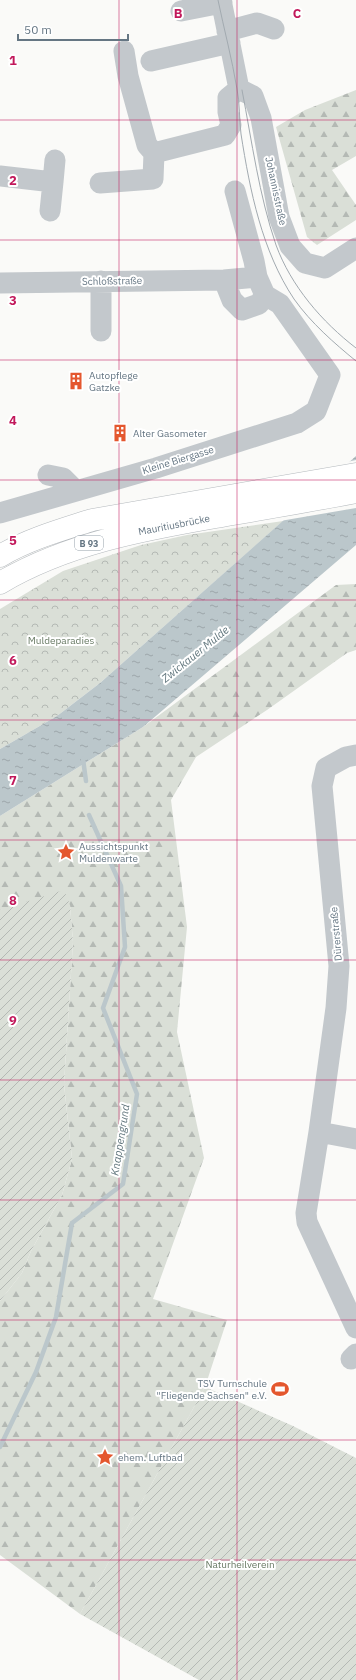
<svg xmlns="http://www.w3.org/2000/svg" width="356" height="1680" viewBox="0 0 356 1680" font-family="'IBM Plex Sans',sans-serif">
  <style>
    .forest { fill: url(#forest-firs) }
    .park { fill: url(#park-crowns) }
    .garden { fill: url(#garden-furrows) }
    .water { fill: url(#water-ripples) }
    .pier { fill: #fafaf8 }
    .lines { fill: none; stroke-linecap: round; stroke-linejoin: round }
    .stream { stroke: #bbc7cb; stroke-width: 4.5 }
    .major-casing { stroke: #b5babe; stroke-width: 23 }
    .minor { stroke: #c3c8cc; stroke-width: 21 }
    .major { stroke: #fff; stroke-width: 22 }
    .tram { stroke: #a2aab0; stroke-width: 1 }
    .grid { fill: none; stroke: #c2185b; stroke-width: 1; stroke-opacity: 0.55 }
    .labels { text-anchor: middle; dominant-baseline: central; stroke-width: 4; stroke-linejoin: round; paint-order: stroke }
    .shield { fill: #fff; stroke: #939fa8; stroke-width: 1 }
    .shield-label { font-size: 9px; font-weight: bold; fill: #657683 }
    .street-label { font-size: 10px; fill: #657683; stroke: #fff }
    .poi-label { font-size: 10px; fill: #657683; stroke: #fff; text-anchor: start }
    .park-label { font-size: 10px; fill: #687a64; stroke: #fff }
    .water-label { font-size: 11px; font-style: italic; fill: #60757c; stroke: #fff }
    .grid-label { font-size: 13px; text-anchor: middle; font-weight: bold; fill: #c2185b; stroke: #fff; stroke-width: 4; stroke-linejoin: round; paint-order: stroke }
  </style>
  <defs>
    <pattern id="forest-firs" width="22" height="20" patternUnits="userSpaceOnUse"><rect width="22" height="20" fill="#dadfd7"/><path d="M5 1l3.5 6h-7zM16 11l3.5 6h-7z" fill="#b4b9b4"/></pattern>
    <pattern id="park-crowns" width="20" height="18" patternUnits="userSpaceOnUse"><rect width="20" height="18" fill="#dadfd7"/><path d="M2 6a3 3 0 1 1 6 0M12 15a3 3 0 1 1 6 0" fill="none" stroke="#b4b9b4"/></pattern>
    <pattern id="garden-furrows" width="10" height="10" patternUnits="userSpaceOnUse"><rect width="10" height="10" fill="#dadfd7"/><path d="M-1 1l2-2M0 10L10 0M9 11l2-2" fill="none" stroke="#b4b9b4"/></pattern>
    <pattern id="water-ripples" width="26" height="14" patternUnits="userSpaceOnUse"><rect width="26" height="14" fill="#bbc7cb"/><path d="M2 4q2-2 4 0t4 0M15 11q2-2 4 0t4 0" fill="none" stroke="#9ca6aa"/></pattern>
  </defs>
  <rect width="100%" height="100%" fill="#fafaf8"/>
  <!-- forest -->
  <path class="forest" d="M356,90V156L332,170L356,205V220L317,245L307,237L276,127L305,110Z
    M356,584V650L347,653L267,710L196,757L171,800L187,927L177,1032L204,1158L153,1299L227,1320L205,1387L80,1614L0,1555V1301L22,1273L31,1251L62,1195L72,1159L64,1084L73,942L70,905L0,910V816L143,727L336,585Z"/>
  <!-- park -->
  <path class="park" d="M283,521L100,683L57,716L0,749V609L63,571L141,545L187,535Z"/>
  <!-- garden -->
  <path class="garden" d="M64,890L70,905L73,942L64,1084L72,1159L62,1195L31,1251L22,1273L0,1301V910Z
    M205,1387L293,1426L356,1458V1680H199L80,1614Z"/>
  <!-- water -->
  <path class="water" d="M356,456V545L143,727L0,816V749L57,716L100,683Z"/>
  <!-- pier -->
  <path class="pier" d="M356,460V508L280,521L347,462Z"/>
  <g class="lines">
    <!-- stream -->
    <path class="stream" d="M83,759L86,781
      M0,1447L36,1372L56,1317L72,1223L123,1184L137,1094L103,1008L125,947L121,886L89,815"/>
    <!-- major casing -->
    <g class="major-casing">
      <path id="major" d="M0,556C29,539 61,530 92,520L356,474
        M0,583C66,544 141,530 216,517C262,509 309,501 356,492"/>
    </g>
    <!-- minor -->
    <path class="minor" d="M221,0L239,89
      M181,11L222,3
      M227,31L257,23L274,29
      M124,51L128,76L147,145L154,153
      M151,61L230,43
      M239,89L253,96L261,118L279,217L290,246L305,263L325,268L356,248
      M0,176L53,182L50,211
      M53,182L55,160
      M100,183L153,179L154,153L225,135L231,125L228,112V98L239,89
      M235,191L254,261L257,277
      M101,281V331
      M0,283L224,280L257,277L265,295L259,304L242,310L232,300L224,280
      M48,475L63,478L75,490
      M0,513L156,468L297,423L316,411L330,375L280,304L265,295
      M356,755L346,757L326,768L322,786L339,966L336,1008L319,1132L306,1213L307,1222L356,1328
      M319,1132L356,1139
      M351,1359L356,1354"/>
    <!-- major -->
    <use href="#major" class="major"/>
    <!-- tram -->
    <path class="tram" d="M218,0C224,29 232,59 237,89C240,103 239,119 241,134C250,191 262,251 294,299C311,323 334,343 356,361
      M242,90C252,142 259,195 276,245C291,286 322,322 356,348"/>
  </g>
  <!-- grid -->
  <path class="grid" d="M119,0V1680M237,0V1680M0,120H356M0,240H356M0,360H356M0,480H356M0,600H356M0,720H356M0,840H356M0,960H356M0,1080H356M0,1200H356M0,1320H356M0,1440H356M0,1560H356"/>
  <!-- icons -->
  <defs>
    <g id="building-bare" transform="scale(1.38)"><path d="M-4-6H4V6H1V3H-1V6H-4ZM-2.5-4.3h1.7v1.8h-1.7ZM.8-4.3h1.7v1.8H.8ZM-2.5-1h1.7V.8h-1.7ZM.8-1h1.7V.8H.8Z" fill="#e4572e" stroke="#fff" stroke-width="2.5" paint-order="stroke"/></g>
    <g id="sight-bare" transform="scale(1.38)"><path d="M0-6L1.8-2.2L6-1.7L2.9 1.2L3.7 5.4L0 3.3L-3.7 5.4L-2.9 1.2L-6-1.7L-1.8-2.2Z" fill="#e4572e" stroke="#fff" stroke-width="2.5" paint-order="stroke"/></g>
    <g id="stadium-bare" transform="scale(1.38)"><path d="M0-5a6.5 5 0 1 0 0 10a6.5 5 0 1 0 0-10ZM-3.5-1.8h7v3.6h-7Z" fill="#e4572e" stroke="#fff" stroke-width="2.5" paint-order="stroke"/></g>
  </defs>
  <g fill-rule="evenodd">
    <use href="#building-bare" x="76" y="381"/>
    <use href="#building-bare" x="120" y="433"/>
    <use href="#sight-bare" x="66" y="852"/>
    <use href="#stadium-bare" x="280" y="1389"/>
    <use href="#sight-bare" x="105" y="1457"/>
  </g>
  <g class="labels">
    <!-- shield labels -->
    <rect class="shield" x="75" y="536" width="28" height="14" rx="3"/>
    <g class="shield-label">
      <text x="89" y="543">B 93</text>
    </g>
    <!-- street labels -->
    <g class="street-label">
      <text transform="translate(276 191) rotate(78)">Johannisstraße</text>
      <text transform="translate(112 281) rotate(-1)">Schloßstraße</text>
      <text transform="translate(178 460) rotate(-17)">Kleine Biergasse</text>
      <text transform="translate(174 525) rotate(-11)">Mauritiusbrücke</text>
      <text transform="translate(336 934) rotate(-95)">Dürerstraße</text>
    </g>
    <!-- poi labels -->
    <g class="poi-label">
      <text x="89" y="375">Autopflege<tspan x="89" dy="12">Gatzke</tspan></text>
      <text x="133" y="433">Alter Gasometer</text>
      <text x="79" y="846">Aussichtspunkt<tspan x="79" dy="12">Muldenwarte</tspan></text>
      <text x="267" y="1383" text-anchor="end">TSV Turnschule<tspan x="267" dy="12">"Fliegende Sachsen" e.V.</tspan></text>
      <text x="118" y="1457">ehem. Luftbad</text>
    </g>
    <!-- park labels -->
    <g class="park-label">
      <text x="61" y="640">Muldeparadies</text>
      <text x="240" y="1564">Naturheilverein</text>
    </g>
    <!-- water labels -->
    <g class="water-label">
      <text transform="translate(195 654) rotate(-39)">Zwickauer Mulde</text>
      <text transform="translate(120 1140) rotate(-81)">Knappengrund</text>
    </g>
  </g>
  <g class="grid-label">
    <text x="178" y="18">B</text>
    <text x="297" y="18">C</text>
    <text x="13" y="65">1</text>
    <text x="13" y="185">2</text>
    <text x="13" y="305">3</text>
    <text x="13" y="425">4</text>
    <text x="13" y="545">5</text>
    <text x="13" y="665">6</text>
    <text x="13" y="785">7</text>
    <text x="13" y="905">8</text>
    <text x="13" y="1025">9</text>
  </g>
  <!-- scale -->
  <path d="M18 34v6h110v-6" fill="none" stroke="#657683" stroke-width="2"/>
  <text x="24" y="34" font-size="12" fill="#657683" stroke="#ffffff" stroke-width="3" paint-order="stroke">50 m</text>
</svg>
